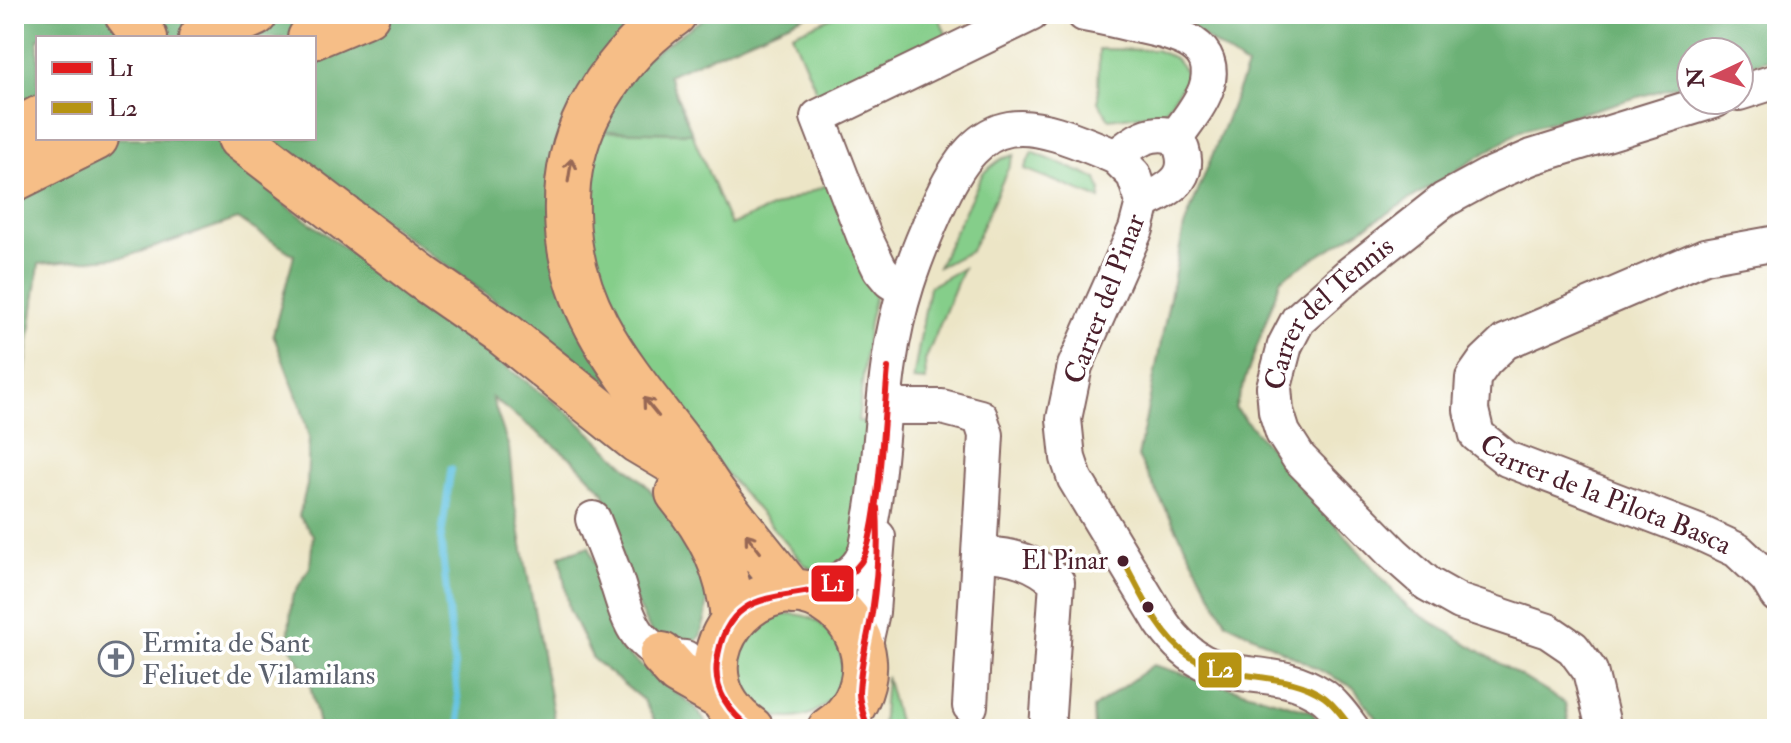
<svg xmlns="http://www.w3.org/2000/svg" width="1791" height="743" viewBox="0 0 1791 743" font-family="'IM FELL Double Pica',serif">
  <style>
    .green { fill: #85ce8a; stroke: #68765a; stroke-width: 2 }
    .forest { fill: #6cb176; stroke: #5b6850; stroke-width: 2; fill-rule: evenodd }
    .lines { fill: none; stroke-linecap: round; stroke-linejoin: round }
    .stream { stroke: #64c3e2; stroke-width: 7 }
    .minor-casing { stroke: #836461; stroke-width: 38 }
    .major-casing { stroke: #836461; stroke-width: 48 }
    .highway-casing { stroke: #836461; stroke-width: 48 }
    .minor { stroke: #fff; stroke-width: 34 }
    .major { stroke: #f6be87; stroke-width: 44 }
    .highway { stroke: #f6be87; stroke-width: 44 }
    .bus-1-casing { stroke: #fff; stroke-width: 12 }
    .bus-2-casing { stroke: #fff; stroke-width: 12 }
    .bus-1 { stroke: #e31b1d; stroke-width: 6 }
    .bus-2 { stroke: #b69312; stroke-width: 6 }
    .oneway { stroke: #976754 }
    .bus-dot { fill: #4a1f2b; stroke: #fff; stroke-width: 3 }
    .labels { text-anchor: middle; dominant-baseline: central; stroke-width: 7; stroke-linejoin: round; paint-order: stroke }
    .bus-label { font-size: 26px; fill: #4a1f2b; stroke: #fff; text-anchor: end }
    .street-label { font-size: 28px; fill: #4a1f2b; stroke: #fff }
    .worship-label { font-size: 28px; fill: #5b616d; stroke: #fff; text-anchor: start }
    .line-badge { stroke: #fff; stroke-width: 3 }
    .badge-label { font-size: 22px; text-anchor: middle; font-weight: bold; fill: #fff }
  </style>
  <rect width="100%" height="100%" fill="#fff"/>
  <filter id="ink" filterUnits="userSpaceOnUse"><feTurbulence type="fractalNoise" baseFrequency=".0125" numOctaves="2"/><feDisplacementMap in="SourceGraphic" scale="16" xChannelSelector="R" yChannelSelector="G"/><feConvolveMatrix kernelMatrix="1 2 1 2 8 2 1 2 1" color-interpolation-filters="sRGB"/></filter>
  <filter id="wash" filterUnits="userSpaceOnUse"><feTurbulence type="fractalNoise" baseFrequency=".006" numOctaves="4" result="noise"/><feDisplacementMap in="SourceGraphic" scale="32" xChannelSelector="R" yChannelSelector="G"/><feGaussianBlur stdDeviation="1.8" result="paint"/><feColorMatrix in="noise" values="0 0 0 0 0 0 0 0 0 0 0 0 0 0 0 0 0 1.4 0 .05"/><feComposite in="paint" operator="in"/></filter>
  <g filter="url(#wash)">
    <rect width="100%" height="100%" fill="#ece5c6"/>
    <!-- green -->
    <path class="green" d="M839,14H938L949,42L819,97L792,34Z
      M1099,49L1156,50L1175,58L1189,76L1164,112L1109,119L1098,102Z
      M596,131L692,133L730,225L834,182L877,287L869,322L858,421L871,422L857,554L822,575L804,564L633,365L591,275L581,215Z
      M1032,152L1097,179L1101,190L1100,199L1024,169Z
      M1014,155L971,251L938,267L983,173L1001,159Z
      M963,268L925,361L926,381L913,380L929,287Z
      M738 666a52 52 0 1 1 104 0a52 52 0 1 1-104 0Z
      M886,676L900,729H882Z"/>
    <!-- forest -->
    <path class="forest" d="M14,14H653L563,154L618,389L326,179L279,200L569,413L646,485L681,526L709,585L706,616L700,637L690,646L651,632L632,596L613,520L603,491L571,458L492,398L509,448L514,501L556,729H320L308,676L288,643L292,597L310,567L313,535L299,516L307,485L309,438L301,407L273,334L294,255L238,219L125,257L39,264L14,457ZM38,38H314V138H38Z
      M710,14H809L668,75L692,133L596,131L640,62Z
      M1171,14H1777V57L1739,68V52H1691V82L1522,130L1281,279L1235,408L1407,607L1565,703L1570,729H1385L1353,687L1226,622L1138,457L1184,227L1247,67Z
      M589,546L612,611L620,649L695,707L710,729H659L644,701L593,659L569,609L560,556Z
      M1153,665L1311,711L1324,729H1094L1093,708Z"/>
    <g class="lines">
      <!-- stream -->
      <path class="stream" d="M451,469L441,540L461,729"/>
    </g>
  </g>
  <g filter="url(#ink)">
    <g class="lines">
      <!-- minor casing -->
      <g class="minor-casing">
        <g id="minor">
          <path d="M1084,14C1103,17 1121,22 1140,26C1173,33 1221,42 1206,89C1200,106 1186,122 1176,137"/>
          <path d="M1739,93L1777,81"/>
          <path d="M1116,157C1134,141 1152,128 1176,137C1197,174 1174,188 1143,202"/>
          <path id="s1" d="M1777,243L1705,256L1505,342L1485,361L1473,378L1471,410L1477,435L1507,459L1698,532L1737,550L1767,578L1777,595"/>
          <path d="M904,290L890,281L880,269L864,236L818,117L1031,14"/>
          <path d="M884,407H942L980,417L986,435L970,706"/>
          <path d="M593,519C600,537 607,555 614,573C628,615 633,654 685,658"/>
          <path d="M981,555C1009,553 1037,563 1057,582L1047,729"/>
          <path d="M805,594C824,586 849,580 861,561C869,549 869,533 871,520C881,468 881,415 889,363C897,305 913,261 937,208C983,104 1025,118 1116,157L1134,175L1143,202L1136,229L1075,366L1064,419L1068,458L1075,479L1162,623C1214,699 1264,656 1323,696C1334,704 1344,718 1352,729"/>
          <path d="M863,652L872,612L878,537"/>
          <path id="s2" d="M1604,729L1590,671L1573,648L1548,631L1460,602L1428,584L1394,554L1299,458L1283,433L1276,411L1274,387L1285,345L1298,320L1350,274L1444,200L1488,176L1532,157L1716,100"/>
        </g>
      </g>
      <!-- major casing -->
      <g class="major-casing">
        <path id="major" d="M127,14L145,38
          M240,138L422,277L504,334L638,441L680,466L713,493L792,592
          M678,493C710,532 729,569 733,619
          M662,655L678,673L720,697
          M751,729C662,667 761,547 836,608C852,622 862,640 864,661C866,688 853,715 830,729"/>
      </g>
      <!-- highway casing -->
      <g class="highway-casing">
        <path id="highway" d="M674,14C636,40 609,74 588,114C572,146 566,179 567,214C569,308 621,367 676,438C689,455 700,475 713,493
          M201,38L255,14
          M310,38L367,14
          M14,132L38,119
          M14,179L96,138"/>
      </g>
      <!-- minor -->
      <use href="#minor" class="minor"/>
      <!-- major -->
      <use href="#major" class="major"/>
      <!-- highway -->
      <use href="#highway" class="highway"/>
      <!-- bus-1 casing -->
      <g class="bus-1-casing">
        <path id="bus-1" d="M751,729C729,712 713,691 717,662C729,563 821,619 861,562C879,535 884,407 888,368
          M868,729C865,718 859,704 859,693C860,666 867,640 872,613C877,580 879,542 877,508"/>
      </g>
      <!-- bus-2 casing -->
      <g class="bus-2-casing">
        <path id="bus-2" d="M1123,560C1141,592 1158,634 1189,656C1229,684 1284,669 1324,697C1335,705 1344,718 1352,729"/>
      </g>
      <!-- bus-1 -->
      <use href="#bus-1" class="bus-1"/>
      <!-- bus-2 -->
      <use href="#bus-2" class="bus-2"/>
    </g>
    <!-- one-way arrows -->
    <defs><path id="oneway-shaft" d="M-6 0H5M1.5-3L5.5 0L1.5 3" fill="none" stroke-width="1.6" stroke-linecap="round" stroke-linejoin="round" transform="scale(2)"/></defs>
    <g class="oneway">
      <use href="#oneway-shaft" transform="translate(570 170) rotate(-81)"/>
      <use href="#oneway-shaft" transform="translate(651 407) rotate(-129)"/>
      <use href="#oneway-shaft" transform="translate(753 543) rotate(-128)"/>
    </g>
  </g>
  <!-- icons -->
  <defs>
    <g id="church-ring" transform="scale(1.8)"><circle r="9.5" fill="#fff" stroke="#6b7280" stroke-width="1.5"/><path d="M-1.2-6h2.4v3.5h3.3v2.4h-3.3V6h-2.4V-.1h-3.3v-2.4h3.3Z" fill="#6b7280"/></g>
  </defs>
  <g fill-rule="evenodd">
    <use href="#church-ring" x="116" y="659"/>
  </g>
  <!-- markers -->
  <g class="bus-dot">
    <circle cx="1123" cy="561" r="7"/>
    <circle cx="1148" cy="607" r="7"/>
  </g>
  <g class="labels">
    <!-- bus labels -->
    <g class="bus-label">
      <text x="1108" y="561">El Pinar</text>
    </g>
    <!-- street labels -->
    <g class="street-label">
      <text transform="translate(1105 299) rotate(-69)">Carrer del Pinar</text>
      <text stroke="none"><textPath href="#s2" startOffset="600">Carrer del Tennis</textPath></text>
      <text stroke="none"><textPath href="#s1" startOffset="540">Carrer de la Pilota Basca</textPath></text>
    </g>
    <!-- worship labels -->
    <g class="worship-label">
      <text x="142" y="643">Ermita de Sant<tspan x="142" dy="32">Feliuet de Vilamilans</tspan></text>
    </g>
  </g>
  <g class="line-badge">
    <rect x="810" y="564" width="45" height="39" rx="8" fill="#e31b1d"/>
    <rect x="1197" y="651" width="46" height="38" rx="8" fill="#b69312"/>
  </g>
  <g class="badge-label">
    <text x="833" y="591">L1</text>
    <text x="1220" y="677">L2</text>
  </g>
  <!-- margin -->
  <rect width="1791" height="743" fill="none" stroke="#fff" stroke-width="48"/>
  <!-- legend -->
  <rect x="36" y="36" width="280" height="104" fill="#ffffff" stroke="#b7a5aa" stroke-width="2"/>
  <rect x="52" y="62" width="40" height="12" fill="#e31b1d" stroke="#b7a5aa" stroke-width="2"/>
  <text x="108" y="76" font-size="24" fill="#4a1f2b">L1</text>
  <rect x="52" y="102" width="40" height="12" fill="#b69312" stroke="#b7a5aa" stroke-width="2"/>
  <text x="108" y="116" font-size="24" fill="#4a1f2b">L2</text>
  <!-- north arrow -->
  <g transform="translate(1715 76) rotate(266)"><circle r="38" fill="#ffffff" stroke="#b7a5aa" stroke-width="2"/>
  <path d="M0-6L14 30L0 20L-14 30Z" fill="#d1495b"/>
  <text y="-12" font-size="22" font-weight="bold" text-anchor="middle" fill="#4a1f2b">N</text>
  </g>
</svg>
